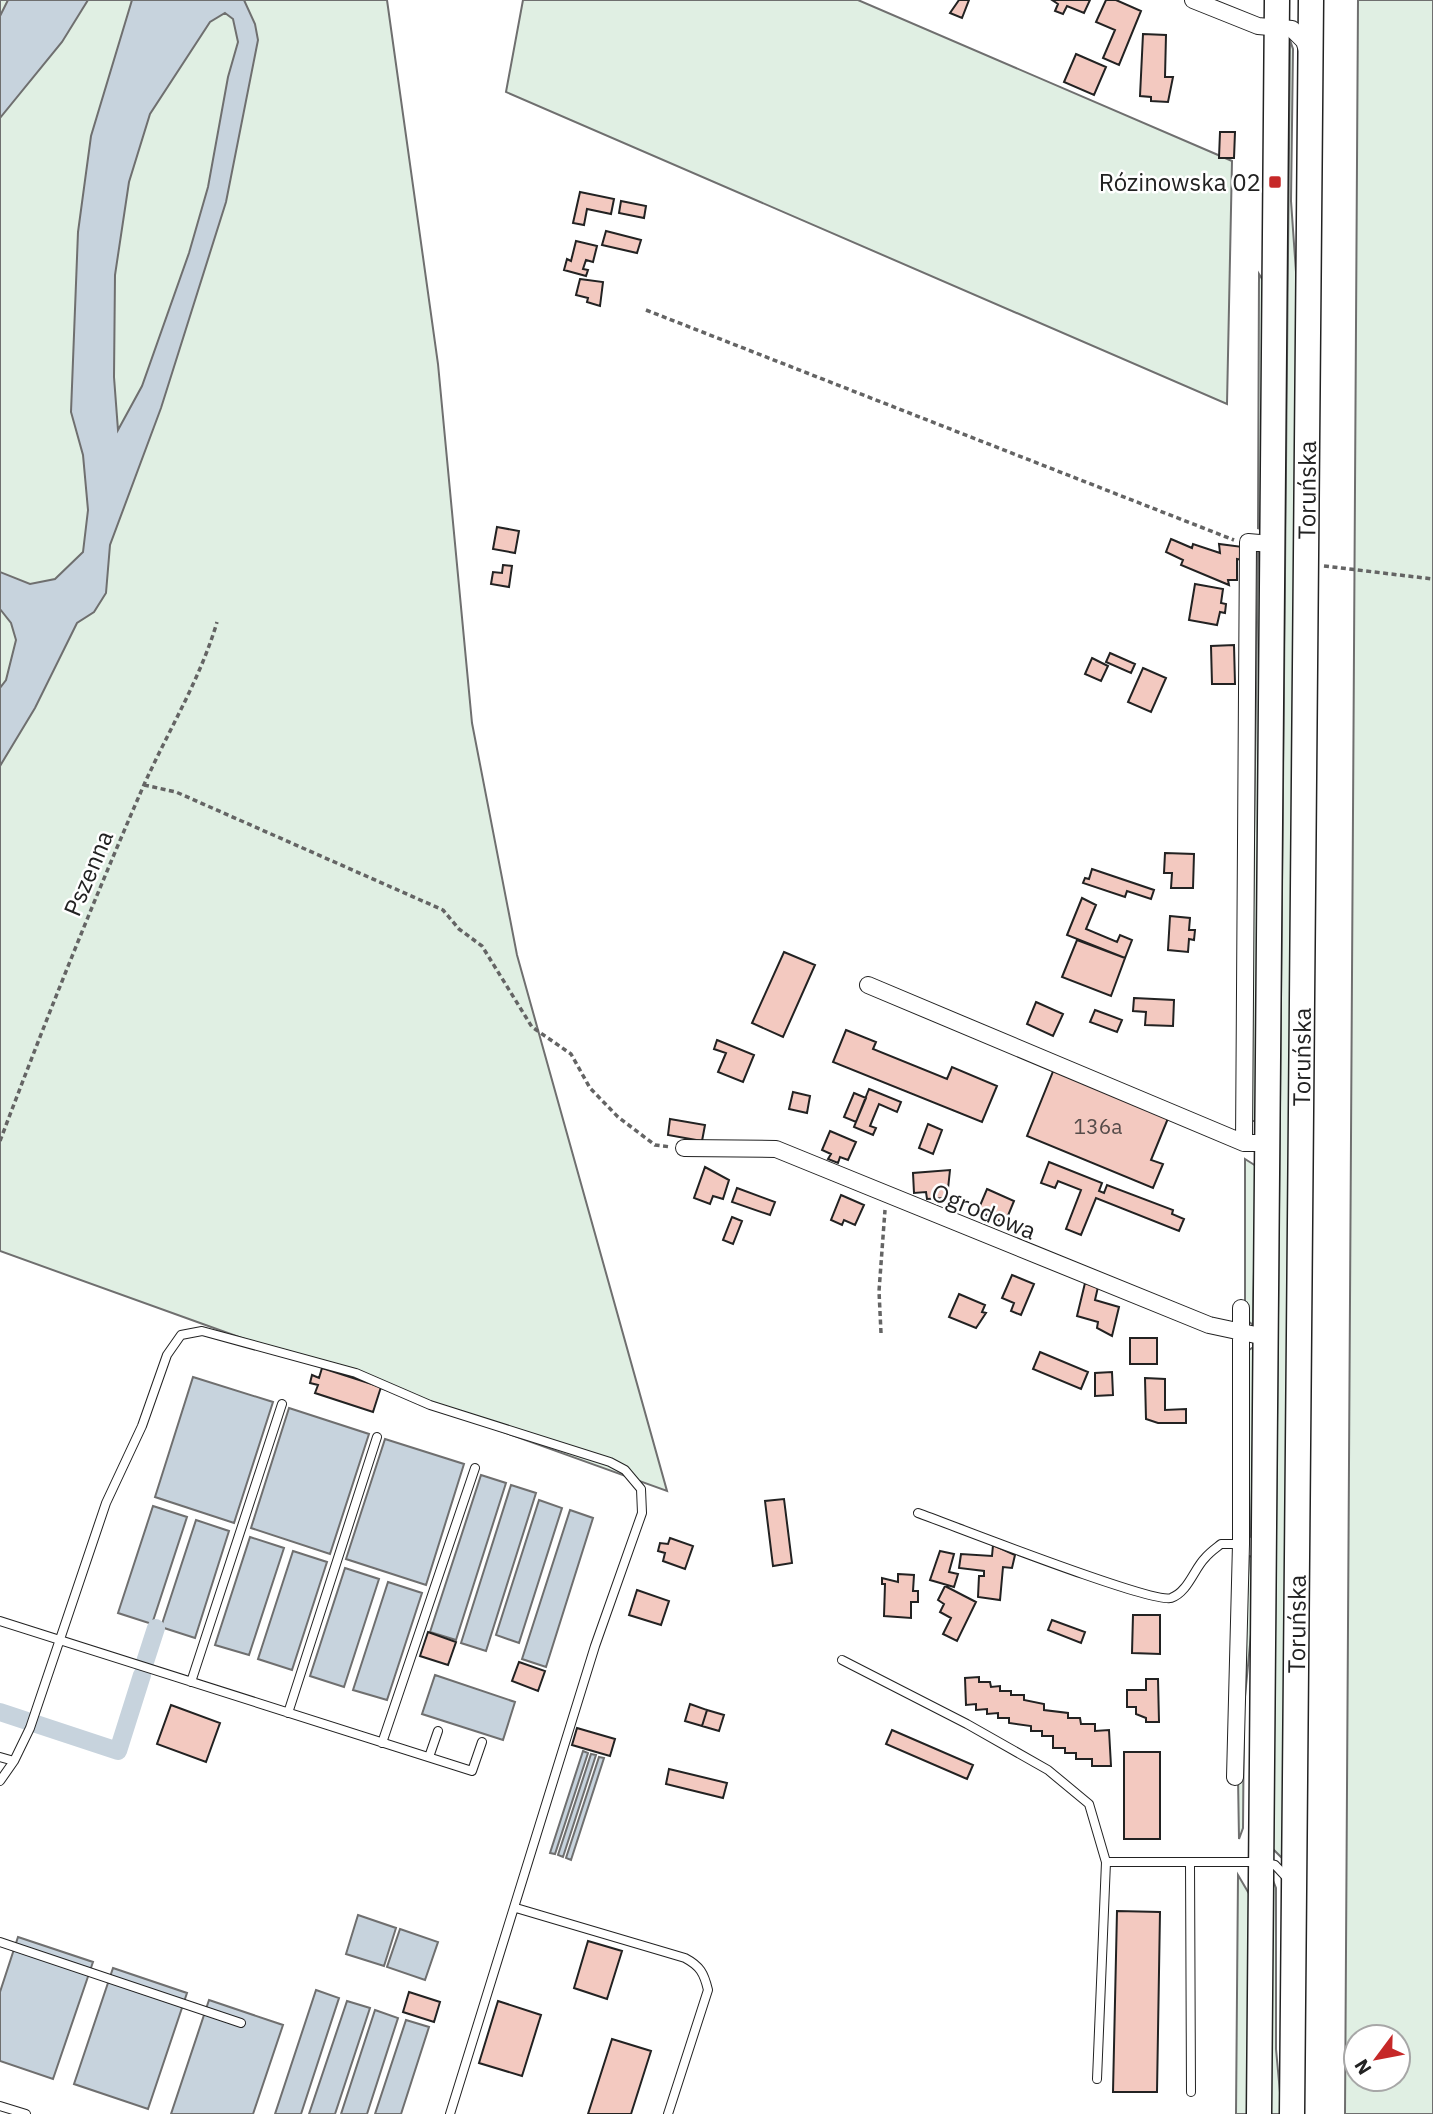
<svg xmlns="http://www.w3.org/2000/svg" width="1433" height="2114" viewBox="0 0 1433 2114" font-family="'IBM Plex Sans',sans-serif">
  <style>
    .green { fill: #e0efe3; stroke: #6f6f6f; stroke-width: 2; fill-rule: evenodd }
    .water { fill: #c7d3dd; stroke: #6f6f6f; stroke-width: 2; fill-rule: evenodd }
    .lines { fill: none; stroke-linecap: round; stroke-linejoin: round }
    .canal { stroke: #c7d3dd; stroke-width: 18 }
    .building { fill: #f3c9c0; stroke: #222; stroke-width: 2 }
    .service-casing { stroke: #222; stroke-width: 10 }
    .minor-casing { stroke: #222; stroke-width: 18 }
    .primary-casing { stroke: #222; stroke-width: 27 }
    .path { stroke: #646464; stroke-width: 3.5; stroke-dasharray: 5 3.5; stroke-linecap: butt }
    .service { stroke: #fff; stroke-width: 8 }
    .minor { stroke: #fff; stroke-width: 16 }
    .primary { stroke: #fff; stroke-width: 24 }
    .poi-dot { fill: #c62828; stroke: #fff; stroke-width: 2.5 }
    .labels { text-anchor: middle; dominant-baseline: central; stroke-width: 5; stroke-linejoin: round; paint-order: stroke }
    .number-label { font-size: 21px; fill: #564c4a }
    .poi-label { font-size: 24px; fill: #222; stroke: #fff; text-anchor: end }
    .street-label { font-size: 24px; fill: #222; stroke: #fff }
  </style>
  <rect width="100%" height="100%" fill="#fff"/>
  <!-- green -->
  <path class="green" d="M0,0H387L438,364L472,723L517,955L667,1491L0,1251Z
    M523,0H858L1232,161L1227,404L506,92Z
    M1358,0H1433V2114H1345ZM1356,2037H1398V2079H1356Z
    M1290,40L1293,49L1291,201L1297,286L1284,1860L1273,1849Z
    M1259,274L1264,282L1262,521L1258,529Z
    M1258,552L1261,554L1256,1121H1253L1250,1120Z
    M1245,1159L1256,1166L1253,1325L1248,1321L1245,1308Z
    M1252,1348H1255L1251,1537L1248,1535L1249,1350Z
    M1249,1556L1253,1557L1252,1624L1244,1707L1243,1828L1239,1839L1238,1777Z
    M1238,1875L1251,1897L1249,2114H1236Z
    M1272,1878L1276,1888V2049L1282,2114H1270Z"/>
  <!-- water -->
  <path class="water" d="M8,0H88L62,42L0,118V16Z
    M132,0H244L255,24L258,40L226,202L161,408L110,545L106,593L94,612L77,623L35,708L0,766V688L6,680L16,640L11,623L0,609V572L30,584L55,579L83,552L88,510L83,455L71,412L78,232L91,136ZM225,13L233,19L238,42L228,77L208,187L189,253L142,386L118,430L114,377L115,275L129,182L150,114L210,22Z
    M193,1377L273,1402L234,1523L155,1497Z
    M289,1408L369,1434L330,1554L251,1528Z
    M385,1439L464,1464L426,1585L346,1559Z
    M481,1475L506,1483L456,1640L430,1632Z
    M511,1485L536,1493L486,1651L461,1643Z
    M539,1500L562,1508L519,1643L496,1635Z
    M153,1506L187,1517L152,1624L118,1613Z
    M570,1510L593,1518L546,1667L522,1659Z
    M196,1520L229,1531L195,1638L161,1627Z
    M250,1537L284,1548L249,1655L215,1645Z
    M293,1551L327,1562L292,1670L258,1659Z
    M345,1568L379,1579L344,1687L310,1676Z
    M388,1582L422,1593L387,1700L353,1690Z
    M435,1675L515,1702L503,1740L422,1714Z
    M583,1751L588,1753L555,1854L550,1853Z
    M591,1754L596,1755L563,1857L558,1855Z
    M599,1757L604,1758L571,1860L566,1858Z
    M358,1915L396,1928L384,1966L346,1954Z
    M400,1929L438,1942L425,1980L387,1967Z
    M18,1937L93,1962L53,2079L0,2061V1992Z
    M113,1968L187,1993L148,2109L74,2084Z
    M316,1990L339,1998L301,2114H275Z
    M209,2000L283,2025L253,2114H171Z
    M347,2001L370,2008L335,2114H309Z
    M375,2010L398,2018L367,2114H341Z
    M406,2020L429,2027L401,2114H375Z"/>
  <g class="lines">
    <!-- canal -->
    <path class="canal" d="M145,1662L156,1628
      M0,1712L118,1751L142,1675"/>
  </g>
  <!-- building -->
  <path class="building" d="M959,0H969L962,18L950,13Z
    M1052,0H1090L1084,13L1067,6L1063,14L1055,11L1058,4Z
    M1106,0H1116L1141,11L1119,65L1103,58L1115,30L1096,22Z
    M1143,34L1166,35L1165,77H1173L1168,102L1151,101V97L1140,96Z
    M1076,54L1106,67L1094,95L1064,82Z
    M1220,132H1235L1234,158H1219Z
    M580,192L614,199L611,214L587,209L584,225L573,223Z
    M621,201L646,206L644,218L619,213Z
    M606,231L641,240L637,253L602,245Z
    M576,241L597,246L593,262L586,260L583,269L588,270L586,276L564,270L567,259L571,261Z
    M580,279L603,282L600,306L587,302L588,298L576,295Z
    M497,527L519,531L515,553L493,549Z
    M1171,539L1192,548L1193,544L1220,553L1219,544L1243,547L1242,560L1237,559V580H1228L1229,585L1181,565L1183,560L1166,552Z
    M503,565L512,566L509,587L491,584L493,572L502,573Z
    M1195,584L1223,589L1221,603L1226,604L1225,613L1220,612L1217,625L1189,620Z
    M1234,645L1235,684H1212L1211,646Z
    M1110,653L1135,664L1131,673L1106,662Z
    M1092,658L1108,666L1101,681L1085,674Z
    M1143,668L1166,678L1151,712L1128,702Z
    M1165,853L1194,854L1193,888H1171L1172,873H1164Z
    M1092,869L1154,890L1151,899L1127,891L1125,897L1083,883L1085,878L1089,879Z
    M1082,898L1096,905L1086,929L1117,942L1120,935L1132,940L1125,958L1067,935Z
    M1170,916L1190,918L1189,930H1195L1194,940L1189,939L1188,952L1168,950Z
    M1077,940L1125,958L1111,996L1062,977Z
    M784,952L815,965L783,1037L752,1023Z
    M1134,998L1174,1000L1173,1026L1145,1025L1146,1012L1133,1011Z
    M1036,1002L1063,1014L1053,1036L1027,1024Z
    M1095,1010L1122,1020L1117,1032L1090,1022Z
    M846,1030L876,1042L873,1049L947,1079L952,1067L997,1086L982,1122L833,1062Z
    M717,1040L754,1055L743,1082L718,1072L726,1053L714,1049Z
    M1054,1069L1169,1116L1151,1160L1163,1164L1153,1188L1027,1136Z
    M869,1089L901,1102L897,1112L879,1104L870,1126L876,1128L873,1135L854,1127Z
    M793,1092L810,1096L807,1113L789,1109Z
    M854,1093L866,1098L856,1122L844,1117Z
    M670,1119L705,1125L702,1141L668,1135Z
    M928,1124L942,1130L933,1154L919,1148Z
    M830,1131L856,1142L848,1160L840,1157L838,1163L828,1159L831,1154L822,1150Z
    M1049,1162L1102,1183L1099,1191L1104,1193L1107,1185L1173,1210L1172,1214L1184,1219L1179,1231L1096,1198L1081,1235L1066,1229L1081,1190L1058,1181L1055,1188L1041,1183Z
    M705,1167L729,1180L723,1199L713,1196L710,1204L694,1198Z
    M950,1170L947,1198L927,1199L926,1192L914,1193L913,1173Z
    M737,1188L775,1202L770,1215L732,1202Z
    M987,1189L1014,1201L1005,1223L984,1214L986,1211L979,1208Z
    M841,1195L864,1205L855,1225L844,1220L842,1225L831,1220Z
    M732,1217L742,1221L733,1244L723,1240Z
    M1012,1275L1034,1284L1021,1315L1011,1311L1014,1303L1002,1298Z
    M1085,1283L1098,1287L1095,1300L1119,1307L1112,1336L1097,1328L1098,1322L1077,1316Z
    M959,1294L985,1305L982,1312L986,1313L976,1328L949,1317Z
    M1130,1338H1157V1364H1130Z
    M1040,1352L1088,1372L1081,1389L1033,1369Z
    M322,1368L381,1387L373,1412L315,1393L318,1385L310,1383L312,1375L319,1378Z
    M1112,1372L1113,1395L1095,1396V1373Z
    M1145,1378L1165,1379V1410L1186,1409V1423H1158L1146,1419Z
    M784,1499L792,1563L773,1566L765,1501Z
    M670,1538L693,1546L685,1569L663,1561L665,1553L658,1551L660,1543L668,1544Z
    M993,1545L1015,1555L1012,1568L1003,1567L1000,1600L978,1597L979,1576H984V1571L959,1568L961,1554L992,1556Z
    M940,1551L954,1554L949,1572L958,1574L954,1587L930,1580Z
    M898,1574L914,1575L913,1591H918V1602H911V1618L884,1616L885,1584H882V1578L898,1582Z
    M945,1586L976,1602L957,1641L943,1634L951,1618L940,1612L944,1604L938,1600Z
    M637,1590L669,1601L661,1625L629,1615Z
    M1133,1615H1160V1654L1132,1653Z
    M1052,1620L1085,1632L1081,1643L1048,1630Z
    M428,1632L456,1642L448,1665L420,1656Z
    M519,1662L545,1671L538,1691L512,1681Z
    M979,1677V1682H990L991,1687L1000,1686V1691H1011V1695H1024V1700L1044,1704V1710L1068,1713V1718H1080L1081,1724H1095V1731L1109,1730L1111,1766H1092V1759H1076V1753H1065V1748H1053V1736H1042V1731H1031V1726L1009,1723V1718H998V1713L987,1714V1709L976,1710V1704L966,1705L965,1678Z
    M1146,1679H1158L1159,1722H1146V1718L1136,1714V1707H1127V1690H1146Z
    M690,1704L707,1710L702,1726L685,1721Z
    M171,1705L220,1723L206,1762L157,1744Z
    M707,1710L724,1715L719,1731L702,1726Z
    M577,1728L615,1739L610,1756L572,1745Z
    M892,1730L973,1765L967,1779L886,1744Z
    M1124,1752H1160V1839H1124Z
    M669,1769L727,1783L723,1798L666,1784Z
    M1117,1911L1160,1912L1157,2092H1113Z
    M588,1941L622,1951L607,1999L574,1988Z
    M409,1992L440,2002L434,2022L403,2012Z
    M498,2001L541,2015L522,2076L479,2063Z
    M612,2039L651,2051L631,2114H588Z"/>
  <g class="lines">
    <!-- service casing -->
    <g class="service-casing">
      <path id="service" d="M918,1513C952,1525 1151,1604 1171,1598C1188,1592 1194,1569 1205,1558C1210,1552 1216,1548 1221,1544H1241
        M0,1621L472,1771L482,1742
        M842,1660L967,1724L1048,1770L1089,1804L1106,1862H1261L1275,1865L1288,1879
        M191,1682L282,1404
        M288,1713L377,1437
        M382,1743L475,1468
        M0,1757L14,1761
        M429,1757L438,1731
        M0,1781L14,1761L30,1728L106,1503L142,1426L167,1355L181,1335L202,1331L356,1373L430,1405L610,1462L625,1470L641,1489L642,1513L595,1646L450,2114
        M1190,1862L1191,2092
        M516,1908L685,1958C700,1966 704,1973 708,1990L668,2114
        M0,1942L241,2023
        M1097,2079L1106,1862
        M0,2106L26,2114"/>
    </g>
    <!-- minor casing -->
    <g class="minor-casing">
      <path id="minor" d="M1193,0L1258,26L1292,29L1304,41L1308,53
        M868,985L1244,1143
        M1266,1143H1244L1248,542L1271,544
        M684,1148L776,1149L1209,1325L1265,1337
        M1235,1777L1241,1544V1308"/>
    </g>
    <!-- primary casing -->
    <g class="primary-casing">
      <g id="primary">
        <path d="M1259,2114L1277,0"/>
        <path id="s1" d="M1292,2114L1311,0"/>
      </g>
    </g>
    <!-- path -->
    <path class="path" d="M646,310L1234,540
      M1324,566L1433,579
      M144,785L176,792L443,910L459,929L482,946L532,1027L571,1054L590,1088L618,1117L655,1145L671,1147
      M0,1141C45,1022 92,904 143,787C168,731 200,680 217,622
      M881,1333L879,1291L885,1210"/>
    <!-- service -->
    <use href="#service" class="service"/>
    <!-- minor -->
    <use href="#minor" class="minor"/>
    <!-- primary -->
    <use href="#primary" class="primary"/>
  </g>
  <!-- markers -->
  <rect class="poi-dot" x="1268" y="175" width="14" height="14" rx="3.5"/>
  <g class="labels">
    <!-- number labels -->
    <g class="number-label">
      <text x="1098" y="1126">136a</text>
    </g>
    <!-- poi labels -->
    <g class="poi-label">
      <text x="1261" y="182">Rózinowska 02</text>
    </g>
    <!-- street labels -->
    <g class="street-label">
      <text stroke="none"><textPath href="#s1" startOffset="1624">Toruńska</textPath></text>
      <text transform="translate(88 873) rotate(-67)">Pszenna</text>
      <text stroke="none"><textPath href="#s1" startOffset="1057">Toruńska</textPath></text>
      <text transform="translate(984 1211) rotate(22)">Ogrodowa</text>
      <text stroke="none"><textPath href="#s1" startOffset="490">Toruńska</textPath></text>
    </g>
  </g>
  <!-- north arrow -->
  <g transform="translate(1377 2058) rotate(238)"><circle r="33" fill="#ffffff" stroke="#a7a7a7" stroke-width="2"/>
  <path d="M0-5L12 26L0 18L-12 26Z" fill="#c62828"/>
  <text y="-10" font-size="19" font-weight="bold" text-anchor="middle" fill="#222222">N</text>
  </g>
</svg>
